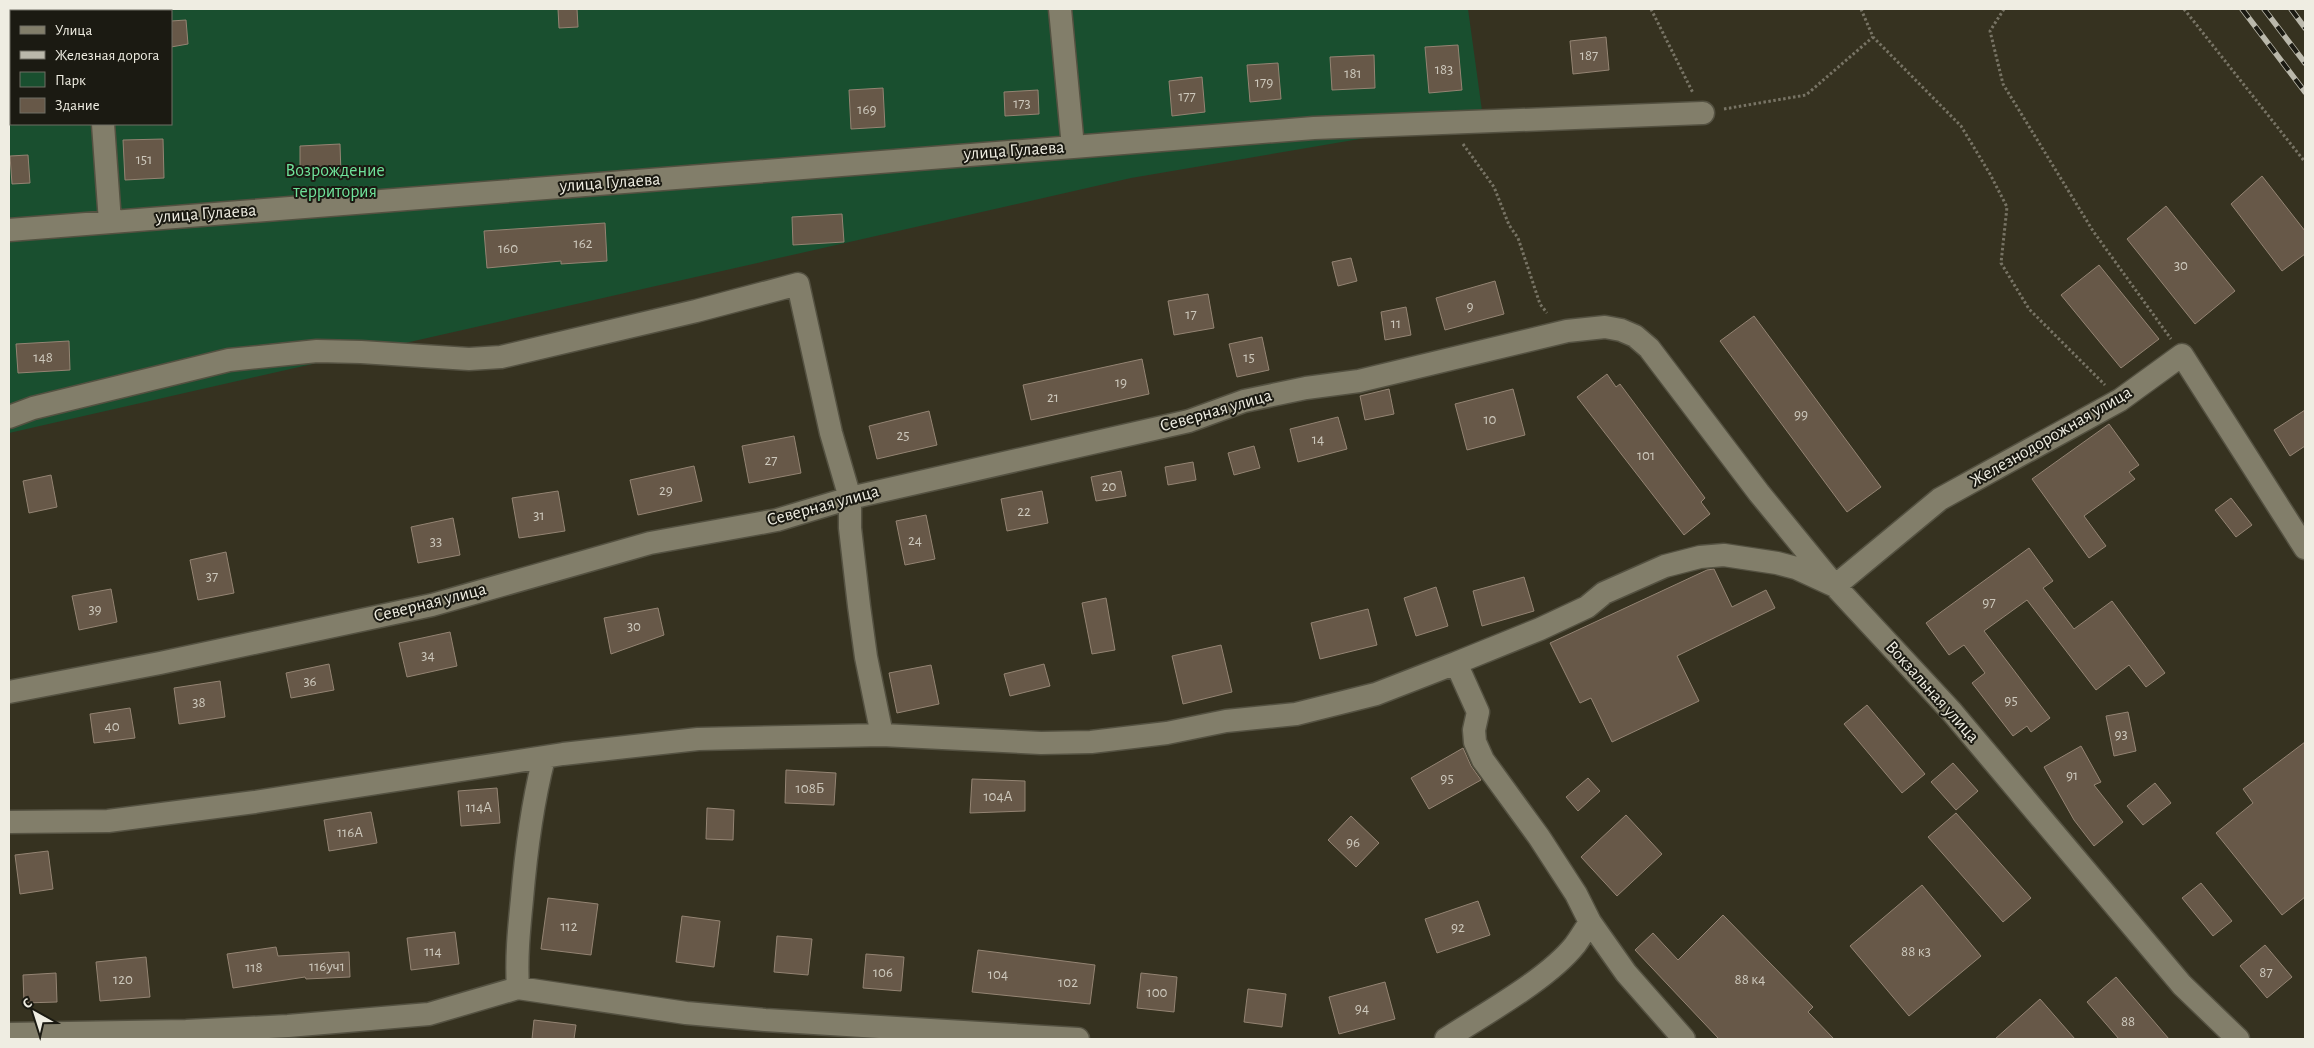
<svg xmlns="http://www.w3.org/2000/svg" width="2314" height="1048" viewBox="0 0 2314 1048" font-family="'Alegreya Sans',sans-serif">
  <style>
    .green { fill: #194f2f; fill-rule: evenodd }
    .building { fill: #675848; stroke: #948473 }
    .lines { fill: none; stroke-linecap: round; stroke-linejoin: round }
    .minor-casing { stroke: #545141; stroke-width: 25 }
    .path { stroke: #787465; stroke-width: 3; stroke-dasharray: 2.5 2.5; stroke-linecap: butt }
    .minor { stroke: #827e6a; stroke-width: 22 }
    .rail-casing { stroke: #bab8ab; stroke-width: 5.5 }
    .rail { stroke: #1b1a12; stroke-width: 4; stroke-dasharray: 11; stroke-linecap: butt }
    .labels { text-anchor: middle; dominant-baseline: central; stroke-width: 4; stroke-linejoin: round; paint-order: stroke }
    .number-label { font-size: 15px; fill: #cdc8bc }
    .street-label { font-size: 18px; fill: #efede2; stroke: #1b1a12 }
    .park-label { font-size: 18px; fill: #6fe29a; stroke: #1b1a12 }
  </style>
  <rect width="100%" height="100%" fill="#363220"/>
  <!-- green -->
  <path class="green" d="M9,9H1468L1483,118L1131,178L9,433ZM11,11H171V124H11Z"/>
  <!-- building -->
  <path class="building" d="M558,9H577L578,27L559,28Z
    M186,20L188,44L171,47V21Z
    M1606,37L1609,70L1573,74L1570,41Z
    M1458,45L1462,90L1429,93L1425,47Z
    M1374,55L1375,88L1332,90L1330,57Z
    M1278,63L1281,99L1250,102L1247,65Z
    M1202,77L1205,112L1172,116L1169,81Z
    M883,88L885,127L851,129L849,90Z
    M1038,90L1039,114L1005,116L1004,92Z
    M163,139L164,178L125,180L123,140Z
    M340,144L341,175L300,176V146Z
    M28,155L30,183L12,184L10,156Z
    M2262,176L2305,231V254L2282,271L2231,204Z
    M2166,206L2235,291L2195,324L2127,239Z
    M842,214L844,242L793,245L792,217Z
    M605,223L607,261L561,264V261L487,268L484,231Z
    M1351,258L1357,281L1338,286L1332,262Z
    M2099,265L2159,339L2121,368L2061,295Z
    M1495,281L1504,314L1445,330L1436,298Z
    M1208,294L1214,328L1174,335L1168,301Z
    M1406,307L1411,335L1385,340L1381,312Z
    M1754,316L1881,487L1847,512L1720,341Z
    M1262,337L1269,370L1237,377L1229,344Z
    M69,341L70,370L18,373L16,344Z
    M1142,359L1149,394L1031,420L1023,385Z
    M1607,374L1616,387L1620,384L1705,498L1701,502L1710,514L1684,535L1577,397Z
    M1389,389L1394,414L1365,420L1360,396Z
    M1513,389L1525,435L1467,450L1455,404Z
    M2305,410V446L2290,456L2274,430Z
    M929,411L937,445L877,459L869,426Z
    M1338,417L1347,449L1298,462L1290,429Z
    M2109,424L2139,465L2129,472L2135,479L2084,516L2106,546L2089,558L2032,479Z
    M794,436L801,473L749,483L742,446Z
    M1254,446L1260,468L1234,475L1228,453Z
    M1193,462L1196,480L1168,485L1165,467Z
    M694,466L702,501L638,515L630,480Z
    M1121,471L1126,496L1096,501L1091,477Z
    M51,475L57,507L29,513L23,481Z
    M558,491L565,531L519,538L512,498Z
    M1042,491L1048,523L1007,531L1001,499Z
    M2231,498L2252,525L2236,537L2215,510Z
    M926,515L935,559L905,565L896,521Z
    M453,518L460,555L418,563L411,527Z
    M2029,548L2053,581L2043,588L2074,629L2112,601L2165,673L2146,687L2129,665L2096,690L2027,600L1984,631L2050,718L2031,732L2027,726L2013,736L1972,683L1985,673L1964,645L1949,655L1926,623Z
    M226,552L234,593L198,600L190,560Z
    M1714,569L1732,607L1766,590L1775,608L1677,656L1699,701L1612,742L1591,698L1580,703L1550,643L1707,570Z
    M1524,577L1534,611L1482,626L1473,591Z
    M1436,587L1448,626L1416,636L1404,598Z
    M111,589L117,622L79,630L72,596Z
    M1106,598L1115,650L1092,654L1082,603Z
    M658,608L664,635L611,654L604,618Z
    M1368,609L1377,645L1320,659L1311,623Z
    M450,632L457,666L407,677L399,643Z
    M1221,645L1232,692L1183,704L1172,656Z
    M329,664L334,690L291,698L286,673Z
    M1044,664L1050,686L1010,696L1004,674Z
    M931,665L939,704L897,713L889,673Z
    M220,681L225,717L179,724L174,688Z
    M1867,705L1925,774L1902,793L1844,724Z
    M130,708L135,738L94,743L90,714Z
    M2128,712L2136,751L2114,756L2106,716Z
    M2305,742V897L2282,915L2216,833L2253,803L2243,789Z
    M2081,746L2101,782L2094,785L2123,822L2094,846L2074,820L2044,767Z
    M1463,748L1471,766L1481,780L1429,809L1411,778Z
    M1953,763L1978,791L1956,810L1931,782Z
    M786,770L836,773L834,805L785,803Z
    M1588,778L1600,791L1578,811L1566,797Z
    M972,779L1025,781V811L970,813Z
    M2155,783L2171,803L2143,825L2127,806Z
    M497,788L500,823L461,826L458,791Z
    M707,808L734,810L733,840L706,839Z
    M371,812L377,843L329,851L324,820Z
    M1956,813L2031,898L2003,922L1928,837Z
    M1626,815L1662,854L1617,896L1581,857Z
    M1351,816L1379,843L1356,867L1328,840Z
    M48,851L53,889L20,894L15,855Z
    M2201,883L2232,921L2213,936L2182,898Z
    M1922,885L1981,956L1909,1016L1850,946Z
    M548,898L598,904L591,955L541,949Z
    M1478,901L1490,935L1437,953L1425,919Z
    M1723,915L1813,1007L1808,1012L1834,1039H1719L1635,950L1653,933L1678,960Z
    M682,916L720,921L714,967L676,962Z
    M455,932L459,964L411,970L407,938Z
    M777,936L812,939L808,975L774,972Z
    M2265,945L2292,977L2267,998L2240,966Z
    M276,947L278,956L349,952L350,977L306,979L305,977L233,988L227,954Z
    M978,950L1095,965L1090,1004L972,992Z
    M866,954L904,957L901,991L863,988Z
    M146,957L150,997L100,1001L96,962Z
    M56,973L57,1002L24,1003L23,975Z
    M1141,973L1177,977L1174,1012L1137,1008Z
    M2116,977L2169,1039H2119L2087,1002Z
    M1385,982L1395,1019L1339,1034L1329,997Z
    M1248,989L1286,994L1282,1027L1244,1022Z
    M2040,999L2075,1039H1995Z
    M534,1020L576,1025L574,1039H532Z"/>
  <g class="lines">
    <!-- minor casing -->
    <g class="minor-casing">
      <path id="minor" d="M94,9L95,11
        M103,124L110,222
        M1073,147L1314,128L1703,113
        M9,230L1073,147L1060,9
        M9,417L33,408L229,360L317,351L361,352L469,359L501,357L696,311L798,284L831,433L850,498V528L859,606L866,657L882,735
        M9,692L160,663L432,605L650,543L777,520L850,498L1189,421L1244,401L1306,388L1359,381L1567,331L1605,327L1621,330L1635,336L1649,348L1759,493L1835,586L1952,712L2182,985L2238,1039
        M9,822L108,821L255,802L563,754L698,739L882,735L1041,743L1091,742L1167,733L1226,721L1296,714L1376,694L1456,663
        M518,988C516,958 519,929 522,899C526,852 532,804 544,758
        M9,1034L186,1031L288,1026L429,1014L518,988L686,1013L765,1020L1078,1039
        M1446,1039C1484,1014 1547,980 1575,945C1580,938 1585,930 1590,922
        M1684,1039L1626,973L1590,922L1576,894L1539,837L1483,760L1475,742L1474,730L1478,712L1456,663L1540,629L1587,607L1604,593L1665,566L1700,557L1724,555L1777,563L1796,568L1835,586L1940,499L2120,400L2182,355L2305,548"/>
    </g>
    <!-- path -->
    <path class="path" d="M1651,9L1693,93
      M1861,9L1873,37L1961,126L1990,174L2007,207L2001,263L2029,309L2105,385
      M2004,9L1990,31L2003,84L2093,231L2171,339
      M2184,9L2305,162
      M1724,109L1806,95L1873,37
      M1463,144L1494,187L1509,225L1518,238L1540,304L1547,313"/>
    <!-- minor -->
    <use href="#minor" class="minor"/>
    <!-- rail casing -->
    <g class="rail-casing">
      <path id="rail" d="M2242,9L2305,92
        M2264,9L2305,63
        M2291,9L2305,28"/>
    </g>
    <!-- rail -->
    <use href="#rail" class="rail"/>
  </g>
  <g class="labels">
    <!-- number labels -->
    <g class="number-label">
      <text x="1589" y="55">187</text>
      <text x="1444" y="69">183</text>
      <text x="1353" y="73">181</text>
      <text x="1264" y="82">179</text>
      <text x="1187" y="96">177</text>
      <text x="1022" y="103">173</text>
      <text x="867" y="109">169</text>
      <text x="144" y="159">151</text>
      <text x="583" y="243">162</text>
      <text x="508" y="248">160</text>
      <text x="2181" y="265">30</text>
      <text x="1470" y="306">9</text>
      <text x="1191" y="314">17</text>
      <text x="1396" y="323">11</text>
      <text x="43" y="357">148</text>
      <text x="1249" y="357">15</text>
      <text x="1121" y="382">19</text>
      <text x="1053" y="397">21</text>
      <text x="1801" y="414">99</text>
      <text x="1490" y="419">10</text>
      <text x="903" y="435">25</text>
      <text x="1318" y="439">14</text>
      <text x="1646" y="455">101</text>
      <text x="771" y="460">27</text>
      <text x="1109" y="486">20</text>
      <text x="666" y="490">29</text>
      <text x="1024" y="511">22</text>
      <text x="539" y="515">31</text>
      <text x="915" y="540">24</text>
      <text x="436" y="541">33</text>
      <text x="212" y="576">37</text>
      <text x="1989" y="602">97</text>
      <text x="95" y="609">39</text>
      <text x="634" y="626">30</text>
      <text x="428" y="655">34</text>
      <text x="310" y="681">36</text>
      <text x="2011" y="700">95</text>
      <text x="199" y="702">38</text>
      <text x="112" y="726">40</text>
      <text x="2121" y="734">93</text>
      <text x="2072" y="775">91</text>
      <text x="1447" y="778">95</text>
      <text x="810" y="788">108Б</text>
      <text x="998" y="796">104А</text>
      <text x="479" y="807">114А</text>
      <text x="350" y="832">116А</text>
      <text x="1353" y="842">96</text>
      <text x="569" y="926">112</text>
      <text x="1458" y="927">92</text>
      <text x="433" y="951">114</text>
      <text x="1916" y="951">88 к3</text>
      <text x="327" y="966">116уч1</text>
      <text x="254" y="967">118</text>
      <text x="883" y="972">106</text>
      <text x="2266" y="972">87</text>
      <text x="998" y="974">104</text>
      <text x="123" y="979">120</text>
      <text x="1750" y="979">88 к4</text>
      <text x="1068" y="982">102</text>
      <text x="1157" y="992">100</text>
      <text x="1362" y="1008">94</text>
      <text x="2128" y="1021">88</text>
    </g>
    <!-- street labels -->
    <g class="street-label">
      <text transform="translate(1014 151) rotate(-4)">улица Гулаева</text>
      <text transform="translate(610 183) rotate(-4)">улица Гулаева</text>
      <text transform="translate(206 214) rotate(-4)">улица Гулаева</text>
      <text transform="translate(1216 411) rotate(-16)">Северная улица</text>
      <text transform="translate(2051 437) rotate(-30)">Железнодорожная улица</text>
      <text transform="translate(823 506) rotate(-15)">Северная улица</text>
      <text transform="translate(430 603) rotate(-14)">Северная улица</text>
      <text transform="translate(1932 692) rotate(48)">Вокзальная улица</text>
    </g>
    <!-- park labels -->
    <g class="park-label">
      <text x="335" y="171">Возрождение<tspan x="335" dy="21">территория</tspan></text>
    </g>
  </g>
  <!-- border -->
  <rect width="2314" height="1048" fill="none" stroke="#efede2" stroke-width="20"/>
  <!-- legend -->
  <rect x="10" y="10" width="162" height="115" fill="#1b1a12" stroke="#706e65"/>
  <rect x="20" y="26" width="25" height="8" fill="#827e6a" stroke="#706e65"/>
  <text x="55" y="35" font-size="15" fill="#efede2">Улица</text>
  <rect x="20" y="51" width="25" height="8" fill="#bab8ab" stroke="#706e65"/>
  <text x="55" y="60" font-size="15" fill="#efede2">Железная дорога</text>
  <rect x="20" y="72" width="25" height="15" fill="#194f2f" stroke="#706e65"/>
  <text x="55" y="85" font-size="15" fill="#efede2">Парк</text>
  <rect x="20" y="98" width="25" height="15" fill="#675848" stroke="#706e65"/>
  <text x="55" y="110" font-size="15" fill="#efede2">Здание</text>
  <!-- north arrow -->
  <g transform="translate(35 1013) rotate(321)" stroke="#1b1a12" stroke-width="4" paint-order="stroke">
  <path d="M0-4L9 19L0 12L-9 19Z" fill="#efede2"/>
  <text y="-8" font-size="14" font-weight="bold" text-anchor="middle" fill="#efede2">С</text>
  </g>
</svg>
